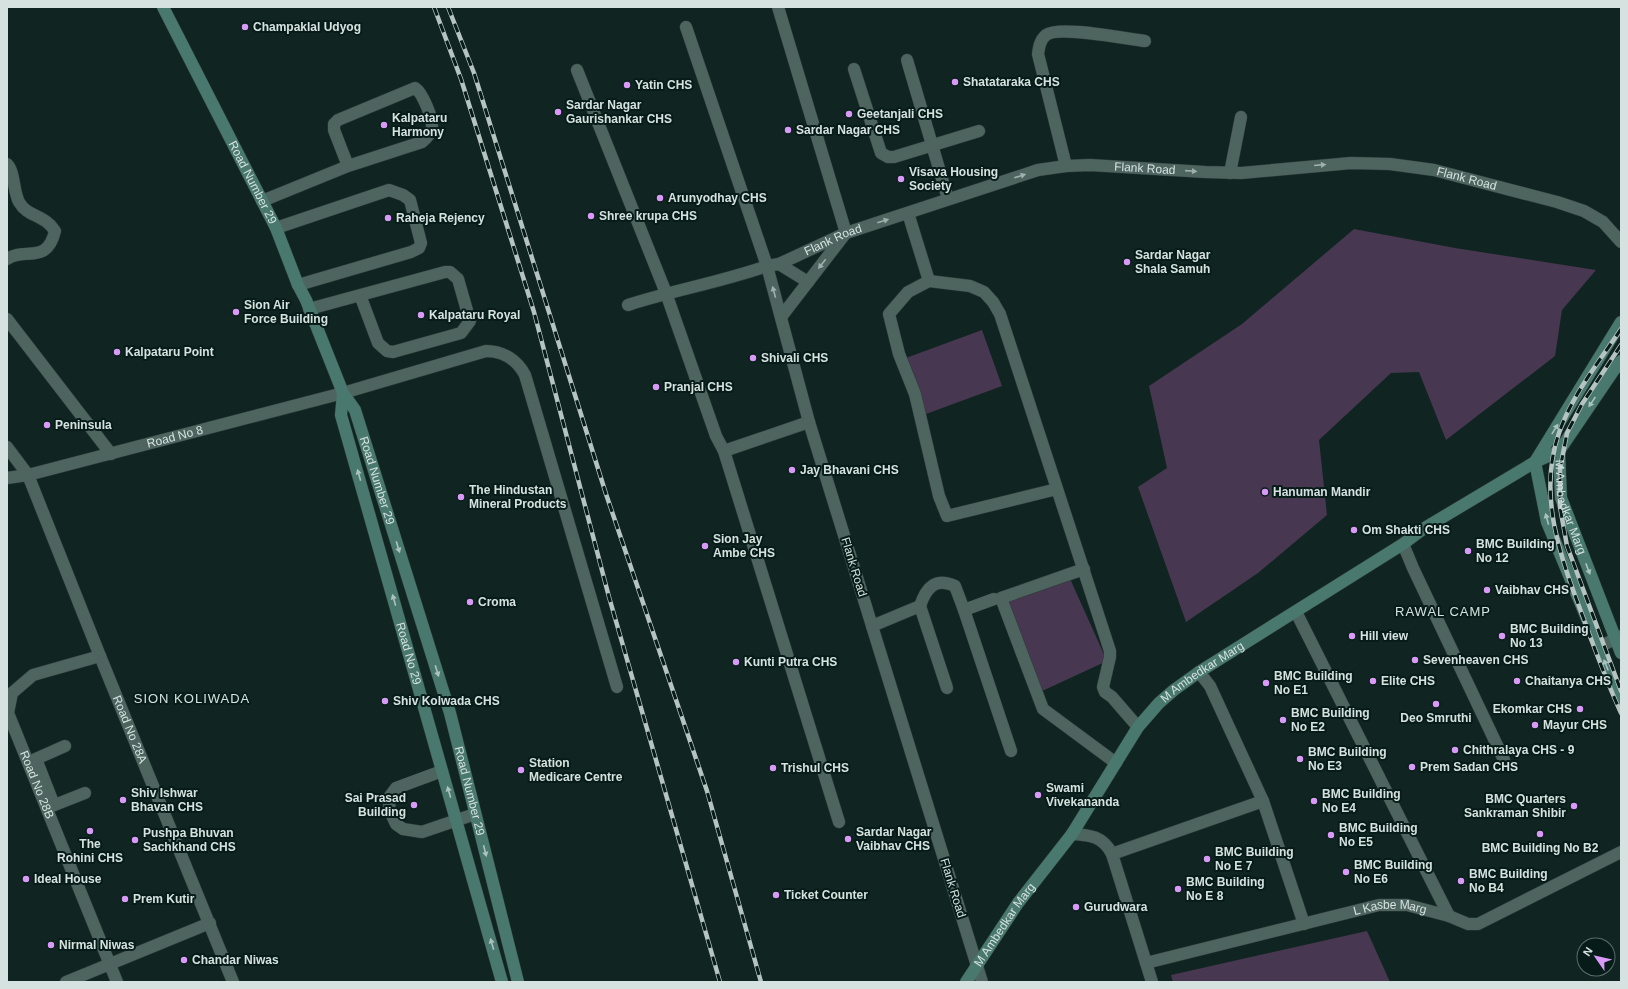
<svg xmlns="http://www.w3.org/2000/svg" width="1628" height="989" viewBox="0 0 1628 989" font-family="Arial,sans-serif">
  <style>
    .green { fill: #483750 }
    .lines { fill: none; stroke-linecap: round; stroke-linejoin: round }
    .minor-casing { stroke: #2f3d3a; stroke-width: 13 }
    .tertiary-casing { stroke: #2f3d3a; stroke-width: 13 }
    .secondary-casing { stroke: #2f3d3a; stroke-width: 13 }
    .minor { stroke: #4d645f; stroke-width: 12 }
    .tertiary { stroke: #4d645f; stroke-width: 12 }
    .secondary { stroke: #49786f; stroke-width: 12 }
    .rail-casing { stroke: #b6c4c1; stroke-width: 4.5 }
    .rail { stroke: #071c18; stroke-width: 3; stroke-dasharray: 9; stroke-linecap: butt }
    .oneway { fill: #9fb0ac }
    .oneway2 { fill: #abc2bd }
    .poi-dot { fill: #d99af7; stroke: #071c18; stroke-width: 1.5 }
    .labels { text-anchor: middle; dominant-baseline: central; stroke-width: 4; stroke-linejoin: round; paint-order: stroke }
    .poi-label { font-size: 12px; font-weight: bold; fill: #d5e2df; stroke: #071c18; text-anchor: start }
    .street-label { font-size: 12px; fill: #d5e2df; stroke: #071c18 }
    .neighbourhood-label { font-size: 13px; letter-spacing: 1px; fill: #d5e2df; stroke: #071c18 }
  </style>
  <rect width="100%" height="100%" fill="#102521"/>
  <!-- green -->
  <path class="green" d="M1354,229L1455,248L1596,270L1562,310L1555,356L1446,440L1419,372L1391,373L1319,440L1327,515L1258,573L1186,622L1138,487L1167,468L1149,386L1242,324Z
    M982,330L1002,386L926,414L906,358Z
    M1067,572L1107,661L1040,692L1000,602Z
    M1367,931L1390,982H1173L1171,975Z"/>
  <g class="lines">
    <!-- minor casing -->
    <g class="minor-casing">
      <g id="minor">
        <path d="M907,60L948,199"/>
        <path d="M854,69L881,153L888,157H894L979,131"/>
        <path d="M577,70L666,293L716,436L724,451"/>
        <path d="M7,164C15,172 13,191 19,202C26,215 40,215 49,224C52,226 53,229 55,231C47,265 25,247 7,259"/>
        <path d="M1066,166L1038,54C1039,47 1040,40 1046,35C1059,25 1126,39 1145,41"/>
        <path d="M1230,173L1241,117"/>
        <path d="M262,201L348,166L422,142C427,138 431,134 432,127C433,118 422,92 415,88L338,120L334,124V130L348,166"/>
        <path d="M908,213L929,281"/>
        <path d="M276,228L389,190L403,195L410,200L421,243L419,248L411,252L298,285"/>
        <path d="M628,305C674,290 721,282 767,266L686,27"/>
        <path d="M309,309L445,272H450L458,279L470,321L461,333L393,352L387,351L378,343L360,295"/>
        <path d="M7,319L111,454"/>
        <path d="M343,393L486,351C503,351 517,360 525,375L617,687"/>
        <path d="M809,422L724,451L839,822"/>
        <path id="s1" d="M7,447L28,475L100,656L233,982"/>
        <path d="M1057,489L947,516L939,496L915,394L899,354L889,314L908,292L929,281L970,286L984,292L993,302L1000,314L1110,651V657L1103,687L1105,692L1112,697L1138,727"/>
        <path d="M1403,544L1413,568L1504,760"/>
        <path d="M1084,569L1001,598L1043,709L1116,763"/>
        <path d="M994,599L964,610L1011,751"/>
        <path d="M920,606L947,688"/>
        <path d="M1296,612L1449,916"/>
        <path d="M872,626L920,606C926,588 935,577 955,586L964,610"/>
        <path d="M1599,647L1621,636"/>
        <path id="s2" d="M100,656L33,675L12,693L8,713L117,982"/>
        <path d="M1199,672L1210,686L1263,801L1304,924"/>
        <path d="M36,759L54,805"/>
        <path d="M29,762L65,746"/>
        <path d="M442,771L396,788L390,796L389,803L390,811L396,824L403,829L422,832L475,814"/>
        <path d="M47,808L85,793"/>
        <path d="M1072,834C1090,835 1103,836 1112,854L1152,982"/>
        <path d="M1112,854L1263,801"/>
        <path id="s3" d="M1146,963L1379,905H1407L1449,916L1468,924H1478L1621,852"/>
        <path d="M66,982L210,923"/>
      </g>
    </g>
    <!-- tertiary casing -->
    <g class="tertiary-casing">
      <g id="tertiary">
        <path d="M778,7L846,233"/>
        <path d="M779,264L808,282"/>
        <path d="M781,317L845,234"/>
        <path id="s4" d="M7,478L28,475L343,393"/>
        <path id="s5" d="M982,982L809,422L767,266L779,264L846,233L1038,170L1066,166L1090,165L1205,172L1241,173L1351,163L1390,164L1434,170L1557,202L1584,211L1603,222L1621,242"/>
      </g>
    </g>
    <!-- secondary casing -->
    <g class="secondary-casing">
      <g id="secondary">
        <path id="s6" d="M163,7L276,228L298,285L306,300L343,393L355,410L450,713L518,982"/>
        <path d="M1621,322L1535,462L1547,522L1621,701"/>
        <path id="s7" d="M1621,361L1614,370L1559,451L1561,498L1621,653"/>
        <path id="s8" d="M343,393L341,415L502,982"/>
        <path id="s9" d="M966,982L1018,903L1072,834L1138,727L1159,703L1174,690L1199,672L1403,544L1423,529L1535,462L1559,451"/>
      </g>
    </g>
    <!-- minor -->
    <use href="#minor" class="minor"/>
    <!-- tertiary -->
    <use href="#tertiary" class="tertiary"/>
    <!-- secondary -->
    <use href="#secondary" class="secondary"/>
    <!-- rail casing -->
    <g class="rail-casing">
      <path id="rail" d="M434,7L461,79L534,312L609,597L720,982
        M448,7L474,73L606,494L707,791L761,982
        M1621,329C1599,362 1572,395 1559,433C1537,496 1561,558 1583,617C1595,650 1607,682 1621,713
        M1621,345L1582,404L1567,433L1560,469V507L1567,546L1621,691"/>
    </g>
    <!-- rail -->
    <use href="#rail" class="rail"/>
  </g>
  <!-- one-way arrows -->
  <defs><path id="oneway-solid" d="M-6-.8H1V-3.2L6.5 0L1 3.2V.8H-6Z"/></defs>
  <g class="oneway">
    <use href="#oneway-solid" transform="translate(1320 165) rotate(-5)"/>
    <use href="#oneway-solid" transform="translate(1191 171) rotate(4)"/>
    <use href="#oneway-solid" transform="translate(1020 176) rotate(-18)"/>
    <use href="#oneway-solid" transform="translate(883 221) rotate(-18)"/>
    <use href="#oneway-solid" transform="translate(822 264) rotate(128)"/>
    <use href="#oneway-solid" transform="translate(774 292) rotate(-105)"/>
  </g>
  <g class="oneway2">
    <use href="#oneway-solid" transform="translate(1592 402) rotate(124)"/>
    <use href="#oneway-solid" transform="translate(1555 429) rotate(-58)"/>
    <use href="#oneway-solid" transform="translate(359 475) rotate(-106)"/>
    <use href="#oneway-solid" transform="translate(1547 519) rotate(-105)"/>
    <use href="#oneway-solid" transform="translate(398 547) rotate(73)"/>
    <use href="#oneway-solid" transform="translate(1588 569) rotate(69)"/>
    <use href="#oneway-solid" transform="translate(394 600) rotate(-106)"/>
    <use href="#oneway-solid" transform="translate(1606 665) rotate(-112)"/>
    <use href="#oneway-solid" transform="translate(437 671) rotate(73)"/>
    <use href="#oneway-solid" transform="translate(449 792) rotate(-106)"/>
    <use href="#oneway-solid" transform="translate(485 851) rotate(76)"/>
    <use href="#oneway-solid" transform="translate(492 944) rotate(-106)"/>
  </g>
  <!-- markers -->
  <g class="poi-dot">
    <circle cx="245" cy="27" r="4"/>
    <circle cx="955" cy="82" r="4"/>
    <circle cx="627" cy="85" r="4"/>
    <circle cx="558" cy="112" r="4"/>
    <circle cx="849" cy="114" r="4"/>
    <circle cx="384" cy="125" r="4"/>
    <circle cx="788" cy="130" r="4"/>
    <circle cx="901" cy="179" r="4"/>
    <circle cx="660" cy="198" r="4"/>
    <circle cx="591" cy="216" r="4"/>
    <circle cx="388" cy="218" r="4"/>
    <circle cx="1127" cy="262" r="4"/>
    <circle cx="236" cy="312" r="4"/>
    <circle cx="421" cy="315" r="4"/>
    <circle cx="117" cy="352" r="4"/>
    <circle cx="753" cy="358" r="4"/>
    <circle cx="656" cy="387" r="4"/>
    <circle cx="47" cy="425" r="4"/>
    <circle cx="792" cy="470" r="4"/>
    <circle cx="1265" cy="492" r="4"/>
    <circle cx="461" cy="497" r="4"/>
    <circle cx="1354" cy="530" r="4"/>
    <circle cx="705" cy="546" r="4"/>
    <circle cx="1468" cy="551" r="4"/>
    <circle cx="1487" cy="590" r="4"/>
    <circle cx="470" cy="602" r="4"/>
    <circle cx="1352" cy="636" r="4"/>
    <circle cx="1502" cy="636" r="4"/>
    <circle cx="1415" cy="660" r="4"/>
    <circle cx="736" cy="662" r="4"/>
    <circle cx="1373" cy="681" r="4"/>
    <circle cx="1517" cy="681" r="4"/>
    <circle cx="1266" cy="683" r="4"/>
    <circle cx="385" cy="701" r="4"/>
    <circle cx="1436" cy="704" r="4"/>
    <circle cx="1580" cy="709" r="4"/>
    <circle cx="1283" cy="720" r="4"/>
    <circle cx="1535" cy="725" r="4"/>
    <circle cx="1455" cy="750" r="4"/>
    <circle cx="1300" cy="759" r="4"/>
    <circle cx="1412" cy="767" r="4"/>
    <circle cx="773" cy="768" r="4"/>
    <circle cx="521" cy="770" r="4"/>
    <circle cx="1038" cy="795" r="4"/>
    <circle cx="123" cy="800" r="4"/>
    <circle cx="1314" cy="801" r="4"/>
    <circle cx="414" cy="805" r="4"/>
    <circle cx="1574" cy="806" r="4"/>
    <circle cx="90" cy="831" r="4"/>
    <circle cx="1540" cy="834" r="4"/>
    <circle cx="1331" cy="835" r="4"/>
    <circle cx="848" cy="839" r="4"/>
    <circle cx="135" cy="840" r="4"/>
    <circle cx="1207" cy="859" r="4"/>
    <circle cx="1346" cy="872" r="4"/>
    <circle cx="26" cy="879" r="4"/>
    <circle cx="1461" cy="881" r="4"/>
    <circle cx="1178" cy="889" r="4"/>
    <circle cx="776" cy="895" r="4"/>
    <circle cx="125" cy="899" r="4"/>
    <circle cx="1076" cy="907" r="4"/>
    <circle cx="51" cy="945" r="4"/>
    <circle cx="184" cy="960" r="4"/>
  </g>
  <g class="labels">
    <!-- poi labels -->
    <g class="poi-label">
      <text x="253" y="27">Champaklal Udyog</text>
      <text x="963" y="82">Shatataraka CHS</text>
      <text x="635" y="85">Yatin CHS</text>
      <text x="566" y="105">Sardar Nagar<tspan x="566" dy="14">Gaurishankar CHS</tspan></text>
      <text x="857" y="114">Geetanjali CHS</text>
      <text x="392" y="118">Kalpataru<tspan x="392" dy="14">Harmony</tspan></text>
      <text x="796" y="130">Sardar Nagar CHS</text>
      <text x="909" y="172">Visava Housing<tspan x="909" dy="14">Society</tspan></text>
      <text x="668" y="198">Arunyodhay CHS</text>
      <text x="599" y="216">Shree krupa CHS</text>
      <text x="396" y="218">Raheja Rejency</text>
      <text x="1135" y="255">Sardar Nagar<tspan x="1135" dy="14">Shala Samuh</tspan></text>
      <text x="244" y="305">Sion Air<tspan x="244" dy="14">Force Building</tspan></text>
      <text x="429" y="315">Kalpataru Royal</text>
      <text x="125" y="352">Kalpataru Point</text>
      <text x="761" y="358">Shivali CHS</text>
      <text x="664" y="387">Pranjal CHS</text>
      <text x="55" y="425">Peninsula</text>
      <text x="800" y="470">Jay Bhavani CHS</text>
      <text x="469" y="490">The Hindustan<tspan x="469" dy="14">Mineral Products</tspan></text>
      <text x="1273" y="492">Hanuman Mandir</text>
      <text x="1362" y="530">Om Shakti CHS</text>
      <text x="713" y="539">Sion Jay<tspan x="713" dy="14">Ambe CHS</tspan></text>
      <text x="1476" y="544">BMC Building<tspan x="1476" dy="14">No 12</tspan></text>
      <text x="1495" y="590">Vaibhav CHS</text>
      <text x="478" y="602">Croma</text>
      <text x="1510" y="629">BMC Building<tspan x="1510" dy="14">No 13</tspan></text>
      <text x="1360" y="636">Hill view</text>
      <text x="1423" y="660">Sevenheaven CHS</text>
      <text x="744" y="662">Kunti Putra CHS</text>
      <text x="1274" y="676">BMC Building<tspan x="1274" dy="14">No E1</tspan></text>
      <text x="1381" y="681">Elite CHS</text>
      <text x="1525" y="681">Chaitanya CHS</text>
      <text x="393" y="701">Shiv Kolwada CHS</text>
      <text x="1572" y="709" text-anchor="end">Ekomkar CHS</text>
      <text x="1291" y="713">BMC Building<tspan x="1291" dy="14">No E2</tspan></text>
      <text x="1436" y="718" text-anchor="middle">Deo Smruthi</text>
      <text x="1543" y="725">Mayur CHS</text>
      <text x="1463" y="750">Chithralaya CHS - 9</text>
      <text x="1308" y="752">BMC Building<tspan x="1308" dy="14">No E3</tspan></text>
      <text x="529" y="763">Station<tspan x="529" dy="14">Medicare Centre</tspan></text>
      <text x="1420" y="767">Prem Sadan CHS</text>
      <text x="781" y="768">Trishul CHS</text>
      <text x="1046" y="788">Swami<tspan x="1046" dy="14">Vivekananda</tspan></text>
      <text x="131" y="793">Shiv Ishwar<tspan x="131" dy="14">Bhavan CHS</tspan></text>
      <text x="1322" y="794">BMC Building<tspan x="1322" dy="14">No E4</tspan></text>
      <text x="406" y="798" text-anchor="end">Sai Prasad<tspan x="406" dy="14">Building</tspan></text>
      <text x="1566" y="799" text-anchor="end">BMC Quarters<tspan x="1566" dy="14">Sankraman Shibir</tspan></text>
      <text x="1339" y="828">BMC Building<tspan x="1339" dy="14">No E5</tspan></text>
      <text x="856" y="832">Sardar Nagar<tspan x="856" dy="14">Vaibhav CHS</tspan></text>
      <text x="143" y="833">Pushpa Bhuvan<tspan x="143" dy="14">Sachkhand CHS</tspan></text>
      <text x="90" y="844" text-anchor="middle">The<tspan x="90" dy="14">Rohini CHS</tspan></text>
      <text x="1540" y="848" text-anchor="middle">BMC Building No B2</text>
      <text x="1215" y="852">BMC Building<tspan x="1215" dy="14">No E 7</tspan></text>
      <text x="1354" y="865">BMC Building<tspan x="1354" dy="14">No E6</tspan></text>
      <text x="1469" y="874">BMC Building<tspan x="1469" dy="14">No B4</tspan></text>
      <text x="34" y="879">Ideal House</text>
      <text x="1186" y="882">BMC Building<tspan x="1186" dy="14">No E 8</tspan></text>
      <text x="784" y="895">Ticket Counter</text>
      <text x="133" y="899">Prem Kutir</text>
      <text x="1084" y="907">Gurudwara</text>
      <text x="59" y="945">Nirmal Niwas</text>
      <text x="192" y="960">Chandar Niwas</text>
    </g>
    <!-- street labels -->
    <g class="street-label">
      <text stroke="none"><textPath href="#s5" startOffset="1143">Flank Road</textPath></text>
      <text stroke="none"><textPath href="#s5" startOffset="1467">Flank Road</textPath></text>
      <text stroke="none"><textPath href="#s6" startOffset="197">Road Number 29</textPath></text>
      <text stroke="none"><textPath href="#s5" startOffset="819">Flank Road</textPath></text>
      <text stroke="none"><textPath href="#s4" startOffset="173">Road No 8</textPath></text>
      <text stroke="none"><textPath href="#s6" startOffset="521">Road Number 29</textPath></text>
      <text stroke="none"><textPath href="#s7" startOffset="167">M Ambedkar Marg</textPath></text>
      <text transform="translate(854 567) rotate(73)">Flank Road</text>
      <text stroke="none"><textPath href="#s8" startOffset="270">Road No 29</textPath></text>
      <text stroke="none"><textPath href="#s9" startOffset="393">M Ambedkar Marg</textPath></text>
      <text stroke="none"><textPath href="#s1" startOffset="309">Road No 28A</textPath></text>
      <text stroke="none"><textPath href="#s2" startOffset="195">Road No 28B</textPath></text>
      <text stroke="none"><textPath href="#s6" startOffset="845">Road Number 29</textPath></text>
      <text transform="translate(953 888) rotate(73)">Flank Road</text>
      <text stroke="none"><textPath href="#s3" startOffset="251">L Kasbe Marg</textPath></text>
      <text stroke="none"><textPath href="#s9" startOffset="69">M Ambedkar Marg</textPath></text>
    </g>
    <!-- neighbourhood labels -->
    <g class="neighbourhood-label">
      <text x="1443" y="611">RAWAL CAMP</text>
      <text x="192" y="698">SION KOLIWADA</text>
    </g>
  </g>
  <!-- border -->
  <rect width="1628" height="989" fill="none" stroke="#d5e2df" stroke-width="16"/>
  <!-- north arrow -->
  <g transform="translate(1596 957) rotate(304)"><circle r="19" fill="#071c18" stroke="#596b68"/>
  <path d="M0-3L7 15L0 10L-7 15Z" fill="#d99af7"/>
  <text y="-6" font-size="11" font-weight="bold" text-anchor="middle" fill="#d5e2df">N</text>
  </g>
</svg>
